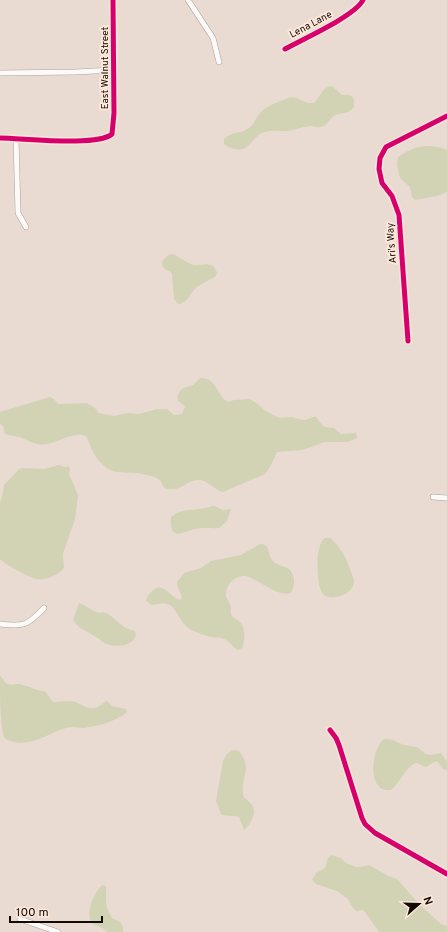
<svg xmlns="http://www.w3.org/2000/svg" width="447" height="932" viewBox="0 0 447 932" font-family="Overpass,sans-serif">
  <style>
    .green { fill: #d2d2b4 }
    .lines { fill: none; stroke-linecap: round; stroke-linejoin: round }
    .minor-casing { stroke: #ada29b; stroke-width: 6 }
    .minor { stroke: #fcfaf8; stroke-width: 5 }
    .cycleway-casing { stroke: #fce7d9; stroke-width: 8 }
    .cycleway { stroke: #d6006c; stroke-width: 5 }
    .labels { text-anchor: middle; dominant-baseline: central; stroke-width: 4; stroke-linejoin: round; paint-order: stroke }
    .street-label { font-size: 10px; fill: #130a06; stroke: #fce7d9 }
  </style>
  <rect width="100%" height="100%" fill="#e9dbd2"/>
  <!-- green -->
  <path class="green" d="M332,86L342,95H350C353,97 354,99 354,103C355,114 341,112 334,116C328,120 328,126 320,127C317,128 314,126 311,126C303,126 295,130 287,131C280,131 272,130 265,132C257,134 255,139 249,145C243,152 231,150 224,144V139C232,131 242,134 249,128C255,123 257,115 263,110C270,104 282,101 291,97C300,97 305,105 314,103C321,97 321,87 332,86Z
    M427,146L439,147L447,150V192L437,196L415,200L412,197L410,187L400,178L397,165L398,157C409,150 414,147 427,146Z
    M171,254C179,255 185,263 194,265C199,266 205,263 210,265C214,266 215,269 217,272L215,277C209,280 202,283 197,287C190,292 188,304 178,304L174,299L172,274C170,270 167,271 164,268C158,262 167,256 171,254Z
    M201,378C217,378 216,395 228,402L234,400L250,399L259,405L264,410L277,417L282,418L292,417L302,420H305L313,417H316L322,425L325,427L334,428L341,434L355,433L357,435V438L347,442H325L302,450L277,452L270,467L265,474L223,492C214,490 208,480 199,480C190,479 182,489 173,489C159,490 165,482 157,478C153,476 147,475 142,474C134,472 126,473 118,472C101,470 91,451 87,437C76,430 59,442 48,444C36,446 33,442 24,439C18,436 11,436 5,434L3,426L0,424V412L50,397L54,399L58,404L87,403L95,408L99,413L114,416L128,413L139,414L157,409H167L174,415L182,414L185,407C183,403 179,403 177,399C179,388 184,388 193,385C196,383 197,380 201,378Z
    M58,465L66,467L68,466L70,469L69,474L78,495L75,519L63,554L64,568C59,575 44,581 36,579C27,576 6,565 0,559V503L2,497L4,485L19,469L22,468L45,469Z
    M214,506L223,510L231,509L227,521L219,528C212,529 203,527 196,529C182,532 169,542 171,517C183,508 188,511 200,509C205,508 209,507 214,506Z
    M325,538H330C344,549 348,564 354,580C355,594 335,600 325,596C323,594 321,591 320,588C317,577 315,544 325,538Z
    M260,544C272,544 266,556 274,562C278,566 285,566 289,569C296,576 295,586 291,593C275,597 260,579 245,576C235,575 225,585 226,596C227,600 230,603 231,607C231,611 230,613 232,616C236,620 241,621 243,627C245,633 245,642 242,648L238,650C232,647 230,641 224,639C220,637 215,638 211,637C204,635 194,632 188,628C180,622 176,607 168,604C163,602 157,604 152,605L146,601C147,596 149,594 153,590C163,581 171,598 180,600L182,598C181,592 177,588 177,582L184,573L201,568L211,561L241,555Z
    M79,603C86,605 90,610 96,612C101,614 104,611 108,614C118,620 122,629 135,631L136,634C134,646 117,648 107,644C103,643 100,639 96,637C88,631 78,629 73,620Z
    M0,676C3,678 4,682 6,683C10,686 15,684 20,684C29,686 36,691 45,691L53,702C60,702 69,700 75,702C81,704 87,709 93,708C100,708 101,703 107,701L112,706L126,709L127,712C117,721 98,726 84,728C78,728 72,726 66,728C48,733 31,748 11,741C8,740 5,739 4,737C0,724 0,691 0,676Z
    M384,739H390L404,745L417,747L426,754L431,755L441,753L447,762V770L443,769L438,762L436,761L426,767L416,763C405,767 401,782 391,790C366,793 371,749 384,739Z
    M232,750L239,751C253,769 241,775 243,793C243,800 249,800 252,805C258,812 250,825 244,830L239,817C233,815 228,817 221,814L216,801L223,761L226,755Z
    M331,855L341,858L346,863L356,867H361L368,865L371,866L388,876L397,879L420,905L441,924L447,926V932H379L365,912L363,910L357,911L353,908L348,899L337,891L316,884L312,880L316,873L325,868L328,858Z
    M102,885L106,886V902L107,908L112,918C119,921 124,923 123,932H107L104,929L91,923C86,911 93,894 102,885Z"/>
  <g class="lines">
    <!-- minor casing -->
    <g class="minor-casing">
      <path id="minor" d="M188,0L213,38L219,62
        M285,49C303,39 355,16 363,0
        M0,73L76,72L113,70
        M0,138C23,138 97,147 112,134L114,113L113,0
        M16,138L18,213L26,227
        M408,341L399,215L392,196L382,183L379,169L380,158L386,147L447,116
        M433,497L447,498
        M0,624C24,627 28,625 44,608
        M330,730L336,738L339,745L362,818L365,824L375,833L447,874
        M20,919L58,932"/>
    </g>
    <!-- minor -->
    <use href="#minor" class="minor"/>
    <!-- cycleway casing -->
    <g class="cycleway-casing">
      <path id="cycleway" d="M285,49C303,39 355,16 363,0
        M0,138C23,138 97,147 112,134L114,113L113,0
        M408,341L399,215L392,196L382,183L379,169L380,158L386,147L447,116
        M330,730L336,738L339,745L362,818L365,824L375,833L447,874"/>
    </g>
    <!-- cycleway -->
    <use href="#cycleway" class="cycleway"/>
  </g>
  <g class="labels">
    <!-- street labels -->
    <g class="street-label">
      <text transform="translate(311 25) rotate(-28)">Lena Lane</text>
      <text transform="translate(105 68) rotate(-90)">East Walnut Street</text>
      <text transform="translate(392 243) rotate(-94)">Ari's Way</text>
    </g>
  </g>
  <!-- north arrow -->
  <g transform="translate(419 904) rotate(70)" stroke="#fce7d9" stroke-width="3" paint-order="stroke">
  <path d="M0-3L7 15L0 10L-7 15Z" fill="#130a06"/>
  <text y="-6" font-size="11" font-weight="bold" text-anchor="middle" fill="#130a06">N</text>
  </g>
  <!-- scale -->
  <path d="M10 916v6h92v-6" fill="none" stroke="#130a06" stroke-width="2"/>
  <text x="16" y="916" font-size="12" fill="#130a06" stroke="#fce7d9" stroke-width="3" paint-order="stroke">100 m</text>
</svg>
